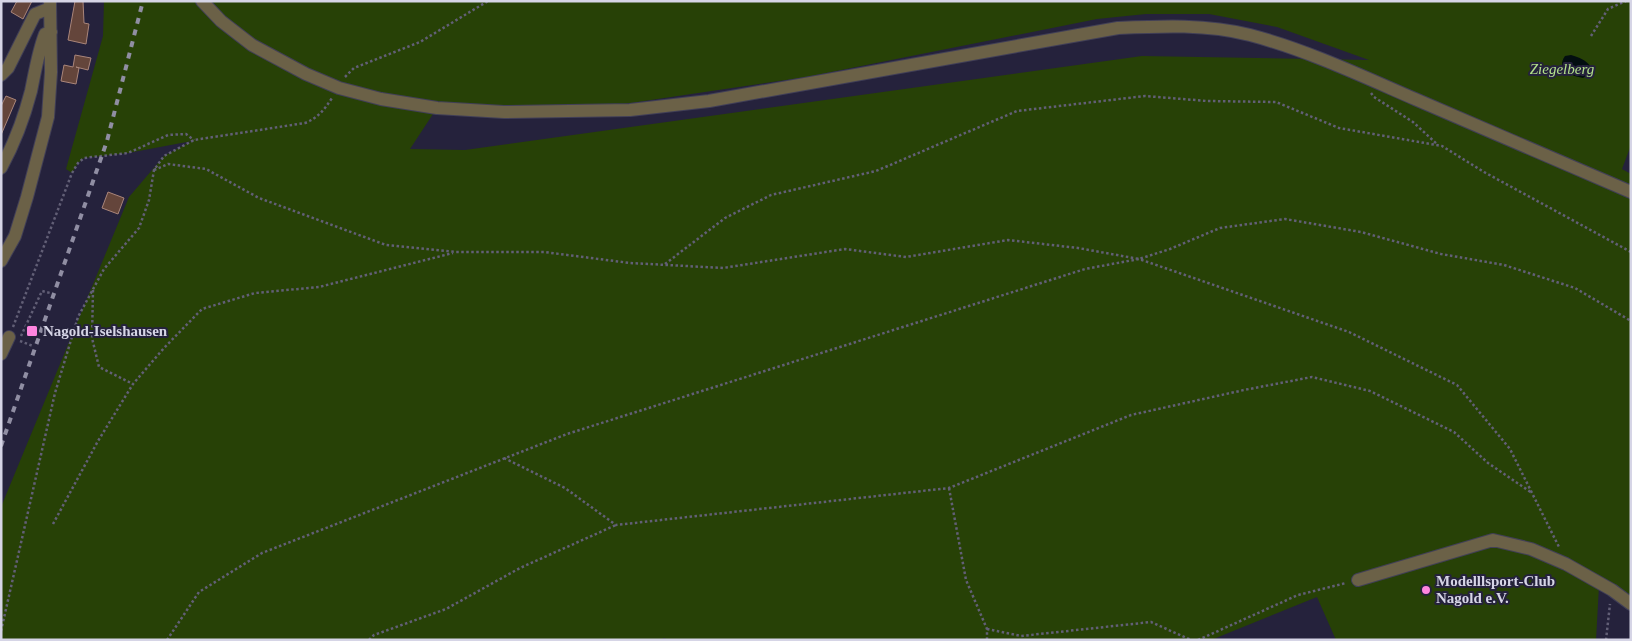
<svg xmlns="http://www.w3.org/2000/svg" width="1632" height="641" viewBox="0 0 1632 641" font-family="'Times New Roman',serif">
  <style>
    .green { fill: #274106; fill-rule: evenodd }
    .water { fill: #030e10 }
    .building { fill: #64453b; stroke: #a9857a }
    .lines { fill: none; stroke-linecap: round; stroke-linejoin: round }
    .minor-casing { stroke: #413f57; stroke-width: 14 }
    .path { stroke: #625f76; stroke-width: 2.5; stroke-dasharray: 2.5 2.5; stroke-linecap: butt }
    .minor { stroke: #6b6147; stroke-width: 12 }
    .rail { stroke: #908ea3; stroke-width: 4; stroke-dasharray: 6 6; stroke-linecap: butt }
    .poi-dot { fill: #fe85df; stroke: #25223c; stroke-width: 2 }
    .labels { text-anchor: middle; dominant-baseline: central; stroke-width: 4; stroke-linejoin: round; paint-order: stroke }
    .park-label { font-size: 15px; font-style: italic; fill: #b3e18b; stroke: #25223c }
    .poi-label { font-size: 15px; font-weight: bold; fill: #d6d5e6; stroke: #25223c; text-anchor: start }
  </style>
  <rect width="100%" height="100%" fill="#25223c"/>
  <!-- green -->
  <path class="green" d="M104,1H1631V145L1622,169L1631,174V600L1599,586L1596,640H1336L1317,597L1211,640H666L665,638L659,640H1V507L129,197L164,156L192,141L128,153L84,158L78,163L72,173L66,169L103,36ZM1146,14H1209L1277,27L1369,60L1142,56L465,150L410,149L433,114L617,105L806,77L1097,19Z"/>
  <!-- water -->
  <path class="water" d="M1571,55C1580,58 1585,59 1591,67V73L1583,78C1572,76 1555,70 1565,56Z"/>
  <!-- building -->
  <path class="building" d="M17,1H32L23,19L11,12Z
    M75,1H83L84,23L89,24L86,44L68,40Z
    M75,55L91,58L88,70L76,67L79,68L76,84L61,81L64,65L73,67Z
    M6,96L16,100L1,135V106Z
    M108,192L124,198L118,214L102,208Z"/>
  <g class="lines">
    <!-- minor casing -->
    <g class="minor-casing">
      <path id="minor" d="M202,1L221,21L252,45L306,74L339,88L381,99L437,108L504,112L630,110L709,101L1118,28C1162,26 1207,24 1250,35C1307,50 1362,76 1415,99C1487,130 1559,161 1631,192
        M1,75L8,68L35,14L50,8
        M1,168C14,144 24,118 31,91C35,72 38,52 45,34L51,32
        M1,261L15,236L27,197L48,117L51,72L50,1
        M1,354L9,337
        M1358,580L1493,540L1531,549L1566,564L1612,590L1631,604"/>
    </g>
    <!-- path -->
    <path class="path" d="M1591,36L1608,9L1626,1
      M345,77L354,68L420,42L488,1
      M1371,93L1374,97L1413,122L1438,145
      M154,170L168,164L206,169L259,198L386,245L456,252H544L630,263L723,268L845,249L906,257L1008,240L1078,248L1139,259L1170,249L1220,228L1285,219L1361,232L1441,254L1504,265L1575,288L1631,321
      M665,264L725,218L771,195L876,171L1017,111L1145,96L1207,101L1276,102L1339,128L1442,146L1484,172L1631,252
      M93,290L92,338L99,367L133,384
      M13,327L72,173L78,163L84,158L128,153L168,135L186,134L194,140
      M21,336L42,291L50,293
      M20,341L33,346
      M504,458L565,488L616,525L949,488L1131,415L1244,390L1312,377L1370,391L1454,432L1488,463L1532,493
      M949,488L966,580L987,629V640
      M53,524L98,441L133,384L164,348L202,309L255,293L319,287L453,253
      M987,629L1021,636L1151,622L1191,640
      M1,631L55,393L78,317L104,269L139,228L149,200L154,170L164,156L194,140L305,123C318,118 324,110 332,98
      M167,640L199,592L262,553L567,434L1085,269L1139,259L1349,332L1457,385L1510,449L1559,547
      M369,640L374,635L446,609L520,568L616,525
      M1198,640L1298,595L1346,583
      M1606,640L1610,604"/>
    <!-- minor -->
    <use href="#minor" class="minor"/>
    <!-- rail -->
    <path class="rail" d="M1,446L107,141L143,1"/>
  </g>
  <!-- markers -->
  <g class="poi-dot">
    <rect x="26" y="325" width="12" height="12" rx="2.5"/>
    <circle cx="1426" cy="590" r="5"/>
  </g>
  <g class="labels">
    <!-- park labels -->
    <g class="park-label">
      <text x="1562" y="69">Ziegelberg</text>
    </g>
    <!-- poi labels -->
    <g class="poi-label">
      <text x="43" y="331">Nagold-Iselshausen</text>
      <text x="1436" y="581">Modelllsport-Club<tspan x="1436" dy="17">Nagold e.V.</tspan></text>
    </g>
  </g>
  <!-- border -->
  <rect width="1632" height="641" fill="none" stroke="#d6d5e6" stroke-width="5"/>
</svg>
